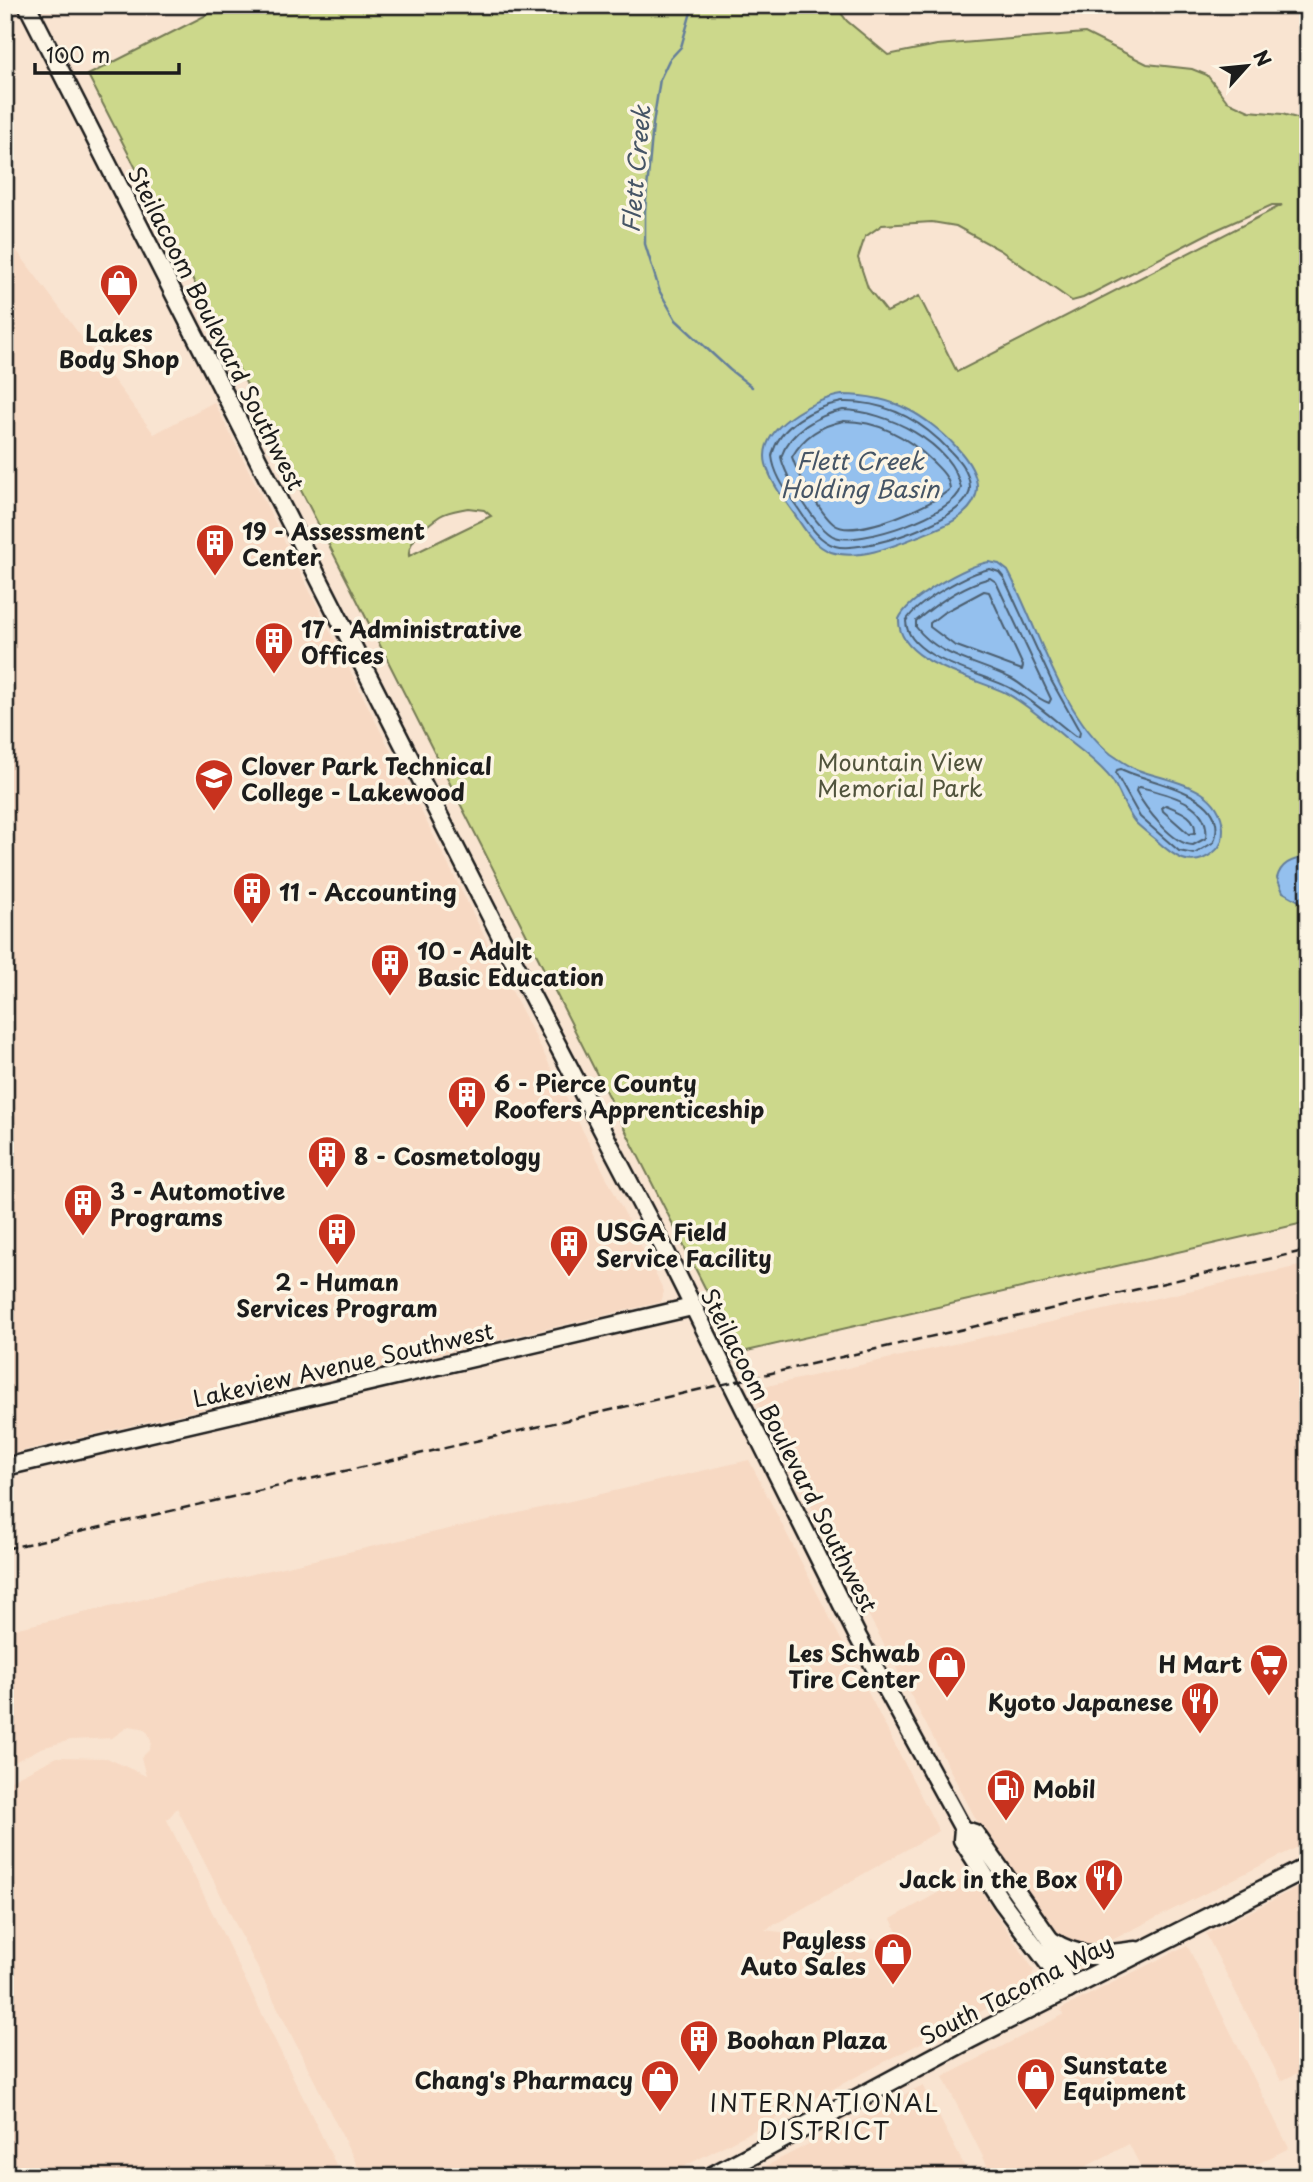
<svg xmlns="http://www.w3.org/2000/svg" width="1313" height="2182" viewBox="0 0 1313 2182" font-family="'Playpen Sans',sans-serif">
  <style>
    .built { fill: #f7d9c3 }
    .green { fill: #ccd88b; stroke: #747a54; stroke-width: 2; fill-rule: evenodd }
    .water { fill: #94c0ee; stroke: #647e9a; stroke-width: 2 }
    .lines { fill: none; stroke-linecap: round; stroke-linejoin: round }
    .shore { stroke: #4c5e70; stroke-width: 2 }
    .stream { stroke: #647e9a; stroke-width: 2.5 }
    .secondary-casing { stroke: #1c1c1c; stroke-width: 21 }
    .primary-casing { stroke: #1c1c1c; stroke-width: 23 }
    .secondary { stroke: #fcf5e5; stroke-width: 16 }
    .primary { stroke: #fcf5e5; stroke-width: 18 }
    .rail { stroke: #1c1c1c; stroke-width: 2.5; stroke-dasharray: 10 5; stroke-linecap: butt }
    .labels { text-anchor: middle; dominant-baseline: central; stroke-width: 7; stroke-linejoin: round; paint-order: stroke }
    .street-label { font-size: 23px; fill: #1c1c1c; stroke: #fcf5e5 }
    .poi-label { font-size: 23px; font-weight: bold; fill: #1c1c1c; stroke: #fcf5e5; text-anchor: start }
    .park-label { font-size: 23px; fill: #51543d; stroke: #fcf5e5 }
    .water-label { font-size: 24px; font-style: italic; fill: #465566; stroke: #fcf5e5 }
    .neighbourhood-label { font-size: 24px; letter-spacing: 2px; fill: #1c1c1c; stroke: #fcf5e5 }
  </style>
  <rect width="100%" height="100%" fill="#f9e4d1"/>
  <filter id="ink" filterUnits="userSpaceOnUse"><feTurbulence type="fractalNoise" baseFrequency=".0143" numOctaves="2"/><feDisplacementMap in="SourceGraphic" scale="14" xChannelSelector="R" yChannelSelector="G"/><feConvolveMatrix kernelMatrix="1 2 1 2 8 2 1 2 1" color-interpolation-filters="sRGB"/></filter>
  <g filter="url(#ink)">
    <!-- built -->
    <path class="built" d="M5,235L154,434L214,402L664,1291L661,1302L5,1455Z
      M1308,1264V1842L1112,1940L1092,1946H1078L1061,1936L1048,1922L989,1844L750,1390Z
      M749,1460L939,1831L765,1930L834,1939L837,1943L851,1936L903,1944L891,1919L970,1875L1034,1970L1028,1987L664,2177H363L177,1808L167,1820L342,2177H22L5,2143V1783L57,1757L107,1758L146,1776L141,1758L150,1749L151,1741L148,1733L142,1728L129,1726L112,1738L71,1740L41,1748L5,1767V1631Z
      M1308,1882V2068L1281,2081L1206,1934Z
      M1187,1945L1289,2148L1232,2177H1146L1129,2144L1066,2177H993L943,2077L1063,2015L1061,2009Z
      M923,2085L970,2177H745Z"/>
    <!-- green -->
    <path class="green" d="M226,5H835L847,21L888,55L937,45L1085,33L1147,64L1192,69L1207,75L1227,101L1249,111L1282,114L1308,121V1222L738,1353L350,586L88,75ZM1272,205H1282L957,372L919,296L887,312L868,288L858,258L865,237L882,225L932,222L956,226L1000,250L1072,301L1083,298L1207,234ZM468,508L484,510L491,516L409,556C407,541 428,524 440,516C448,511 459,510 468,508Z"/>
    <!-- water -->
    <path class="water" d="M842,395C865,395 888,399 909,410C933,422 988,466 975,498C967,519 939,528 919,536C894,546 858,561 831,552C814,546 805,530 795,515C784,499 771,483 766,464C757,428 814,399 842,395Z
      M989,562L999,564L1008,571C1038,627 1061,714 1111,754C1120,760 1128,766 1138,770C1170,782 1220,785 1223,828C1223,838 1222,846 1214,852C1191,871 1173,856 1155,839C1149,834 1141,828 1135,822C1125,810 1121,793 1112,780C1102,767 1086,754 1073,744C1052,727 1030,706 1006,693C976,678 897,663 899,619C908,598 966,566 989,562Z
      M1308,858V906L1283,892L1277,878C1281,863 1293,858 1308,858Z"/>
    <g class="lines">
      <!-- shore -->
      <path class="shore" d="M842,402C879,401 912,415 939,440C952,453 970,468 970,488C970,520 861,554 835,546C816,540 806,519 795,504C785,489 774,474 772,456C778,426 814,407 842,402Z
        M843,410C886,411 951,442 961,488C955,514 859,546 835,537C817,530 785,476 781,457C790,431 818,415 843,410Z
        M844,421C880,421 908,437 933,462C941,470 949,477 950,489C934,505 855,539 835,525C822,516 797,473 792,457C803,437 822,425 844,421Z
        M990,569L999,572L1004,578L1052,682L1080,732L1079,737L1075,736C1054,720 1033,700 1010,688C983,673 907,659 906,621C918,601 968,573 990,569Z
        M990,578L996,582L1051,699L1049,703C1036,699 1025,686 1012,679C980,662 939,658 916,627V621C936,604 964,585 990,578Z
        M984,591L989,592L1023,666L1022,670L954,645L930,627V623L943,613Z
        M1121,769C1150,784 1232,792 1214,842L1194,854L1179,851L1140,817L1116,774L1117,770Z
        M1140,787C1167,794 1211,802 1206,838L1193,845C1173,845 1145,808 1136,791L1137,788Z
        M1166,805C1180,811 1197,816 1195,833L1189,834L1163,811L1162,807Z"/>
      <!-- stream -->
      <path class="stream" d="M693,5L681,47L669,60L660,79L653,124L645,211V244L660,292L676,320L730,370L752,387"/>
      <!-- secondary casing -->
      <g class="secondary-casing">
        <path id="secondary" d="M27,5L501,937L666,1252L858,1637L963,1829L962,1840L1002,1902L1068,1990
          M5,1467L692,1307
          M963,1829L975,1833L1052,1942L1065,1981"/>
      </g>
      <!-- primary casing -->
      <g class="primary-casing">
        <path id="primary" d="M1052,1942C1082,1961 1103,1955 1136,1951
          M711,2177L969,2039L1308,1867"/>
      </g>
      <!-- secondary -->
      <use href="#secondary" class="secondary"/>
      <!-- primary -->
      <use href="#primary" class="primary"/>
      <!-- rail -->
      <path class="rail" d="M5,1549L1308,1250"/>
    </g>
  </g>
  <!-- icons -->
  <defs>
    <g id="shop-pin" transform="scale(2.0125)"><path d="M0 17L-7.5 6A9.5 9.5 0 1 1 7.5 6Z" fill="#c8321e" stroke="#fcf5e5"/><path d="M-5-2.5h2.3a2.7 3.5 0 0 1 5.4 0H5L5.5 6h-11ZM-1.5-2.5h3a1.5 2.3 0 0 0-3 0Z" fill="#fff"/></g>
    <g id="building-pin" transform="scale(2.0125)"><path d="M0 17L-7.5 6A9.5 9.5 0 1 1 7.5 6Z" fill="#c8321e" stroke="#fcf5e5"/><path d="M-4-6H4V6H1V3H-1V6H-4ZM-2.5-4.3h1.7v1.8h-1.7ZM.8-4.3h1.7v1.8H.8ZM-2.5-1h1.7V.8h-1.7ZM.8-1h1.7V.8H.8Z" fill="#fff"/></g>
    <g id="university-pin" transform="scale(2.0125)"><path d="M0 17L-7.5 6A9.5 9.5 0 1 1 7.5 6Z" fill="#c8321e" stroke="#fcf5e5"/><path d="M0-5L7-2L0 1L-7-2ZM-4 1L0 2.5L4 1V4Q0 6-4 4Z" fill="#fff"/></g>
    <g id="supermarket-pin" transform="scale(2.0125)"><path d="M0 17L-7.5 6A9.5 9.5 0 1 1 7.5 6Z" fill="#c8321e" stroke="#fcf5e5"/><path d="M-6-5.5h2.5l.6 2H6L4.5 2H-2.5L-4.4-4H-6ZM-1.5 3.2a1.3 1.3 0 1 0 .1 0ZM3 3.2a1.3 1.3 0 1 0 .1 0Z" fill="#fff"/></g>
    <g id="restaurant-pin" transform="scale(2.0125)"><path d="M0 17L-7.5 6A9.5 9.5 0 1 1 7.5 6Z" fill="#c8321e" stroke="#fcf5e5"/><path d="M-5-6h1v4h1v-4h1v4h1v-4h1v5L-1.5 .5V6h-2V.5L-5-1ZM5-6V6H3V1.5H1.5Q1.5-4 5-6Z" fill="#fff"/></g>
    <g id="fuel-pin" transform="scale(2.0125)"><path d="M0 17L-7.5 6A9.5 9.5 0 1 1 7.5 6Z" fill="#c8321e" stroke="#fcf5e5"/><path d="M-5.5-6h7V0h2V4h1.3V-2.5L3-4.5l.8-.8L6-3V5H2.5V1h-1V6h-7ZM-4.2-4.7v3.2H.2V-4.7Z" fill="#fff"/></g>
  </defs>
  <g fill-rule="evenodd">
    <use href="#shop-pin" x="119" y="283"/>
    <use href="#building-pin" x="215" y="543"/>
    <use href="#building-pin" x="274" y="641"/>
    <use href="#university-pin" x="214" y="778"/>
    <use href="#building-pin" x="252" y="891"/>
    <use href="#building-pin" x="390" y="963"/>
    <use href="#building-pin" x="467" y="1095"/>
    <use href="#building-pin" x="327" y="1155"/>
    <use href="#building-pin" x="83" y="1203"/>
    <use href="#building-pin" x="337" y="1232"/>
    <use href="#building-pin" x="569" y="1244"/>
    <use href="#supermarket-pin" x="1269" y="1663"/>
    <use href="#shop-pin" x="947" y="1665"/>
    <use href="#restaurant-pin" x="1200" y="1701"/>
    <use href="#fuel-pin" x="1006" y="1788"/>
    <use href="#restaurant-pin" x="1104" y="1878"/>
    <use href="#shop-pin" x="893" y="1952"/>
    <use href="#building-pin" x="699" y="2039"/>
    <use href="#shop-pin" x="1036" y="2077"/>
    <use href="#shop-pin" x="660" y="2079"/>
  </g>
  <g class="labels">
    <!-- street labels -->
    <g class="street-label">
      <text transform="translate(217 328) rotate(63)">Steilacoom Boulevard Southwest</text>
      <text transform="translate(343 1364) rotate(-13)">Lakeview Avenue Southwest</text>
      <text transform="translate(790 1450) rotate(63)">Steilacoom Boulevard Southwest</text>
      <text transform="translate(1016 1989) rotate(-27)">South Tacoma Way</text>
    </g>
    <!-- poi labels -->
    <g class="poi-label">
      <text x="119" y="332" text-anchor="middle">Lakes<tspan x="119" dy="26">Body Shop</tspan></text>
      <text x="242" y="530">19 - Assessment<tspan x="242" dy="26">Center</tspan></text>
      <text x="301" y="628">17 - Administrative<tspan x="301" dy="26">Offices</tspan></text>
      <text x="241" y="765">Clover Park Technical<tspan x="241" dy="26">College - Lakewood</tspan></text>
      <text x="279" y="891">11 - Accounting</text>
      <text x="417" y="950">10 - Adult<tspan x="417" dy="26">Basic Education</tspan></text>
      <text x="494" y="1082">6 - Pierce County<tspan x="494" dy="26">Roofers Apprenticeship</tspan></text>
      <text x="354" y="1155">8 - Cosmetology</text>
      <text x="110" y="1190">3 - Automotive<tspan x="110" dy="26">Programs</tspan></text>
      <text x="596" y="1231">USGA Field<tspan x="596" dy="26">Service Facility</tspan></text>
      <text x="337" y="1281" text-anchor="middle">2 - Human<tspan x="337" dy="26">Services Program</tspan></text>
      <text x="920" y="1652" text-anchor="end">Les Schwab<tspan x="920" dy="26">Tire Center</tspan></text>
      <text x="1242" y="1663" text-anchor="end">H Mart</text>
      <text x="1173" y="1701" text-anchor="end">Kyoto Japanese</text>
      <text x="1033" y="1788">Mobil</text>
      <text x="1077" y="1878" text-anchor="end">Jack in the Box</text>
      <text x="866" y="1939" text-anchor="end">Payless<tspan x="866" dy="26">Auto Sales</tspan></text>
      <text x="726" y="2039">Boohan Plaza</text>
      <text x="1063" y="2064">Sunstate<tspan x="1063" dy="26">Equipment</tspan></text>
      <text x="633" y="2079" text-anchor="end">Chang's Pharmacy</text>
    </g>
    <!-- park labels -->
    <g class="park-label">
      <text x="900" y="761">Mountain View<tspan x="900" dy="26">Memorial Park</tspan></text>
    </g>
    <!-- water labels -->
    <g class="water-label">
      <text transform="translate(635 169) rotate(-85)">Flett Creek</text>
      <text x="860" y="460">Flett Creek<tspan x="860" dy="28">Holding Basin</tspan></text>
    </g>
    <!-- neighbourhood labels -->
    <g class="neighbourhood-label">
      <text x="825" y="2102">INTERNATIONAL<tspan x="825" dy="28">DISTRICT</tspan></text>
    </g>
  </g>
  <!-- margin -->
  <rect width="1313" height="2182" fill="none" stroke="#fcf5e5" stroke-width="28"/>
  <rect x="14" y="14" width="1285" height="2154" fill="none" stroke="#1c1c1c" stroke-width="2.5" filter="url(#ink)"/>
  <!-- north arrow -->
  <g transform="translate(1247 66) rotate(63)" stroke="#fcf5e5" stroke-width="5" paint-order="stroke">
  <path d="M0-5L12 26L0 18L-12 26Z" fill="#1c1c1c"/>
  <text y="-10" font-size="19" font-weight="bold" text-anchor="middle" fill="#1c1c1c">N</text>
  </g>
  <!-- scale -->
  <path d="M35 63v10h144v-10" fill="none" stroke="#1c1c1c" stroke-width="3.5"/>
  <text x="46" y="63" font-size="21" fill="#1c1c1c" stroke="#fcf5e5" stroke-width="5" paint-order="stroke">100 m</text>
</svg>
